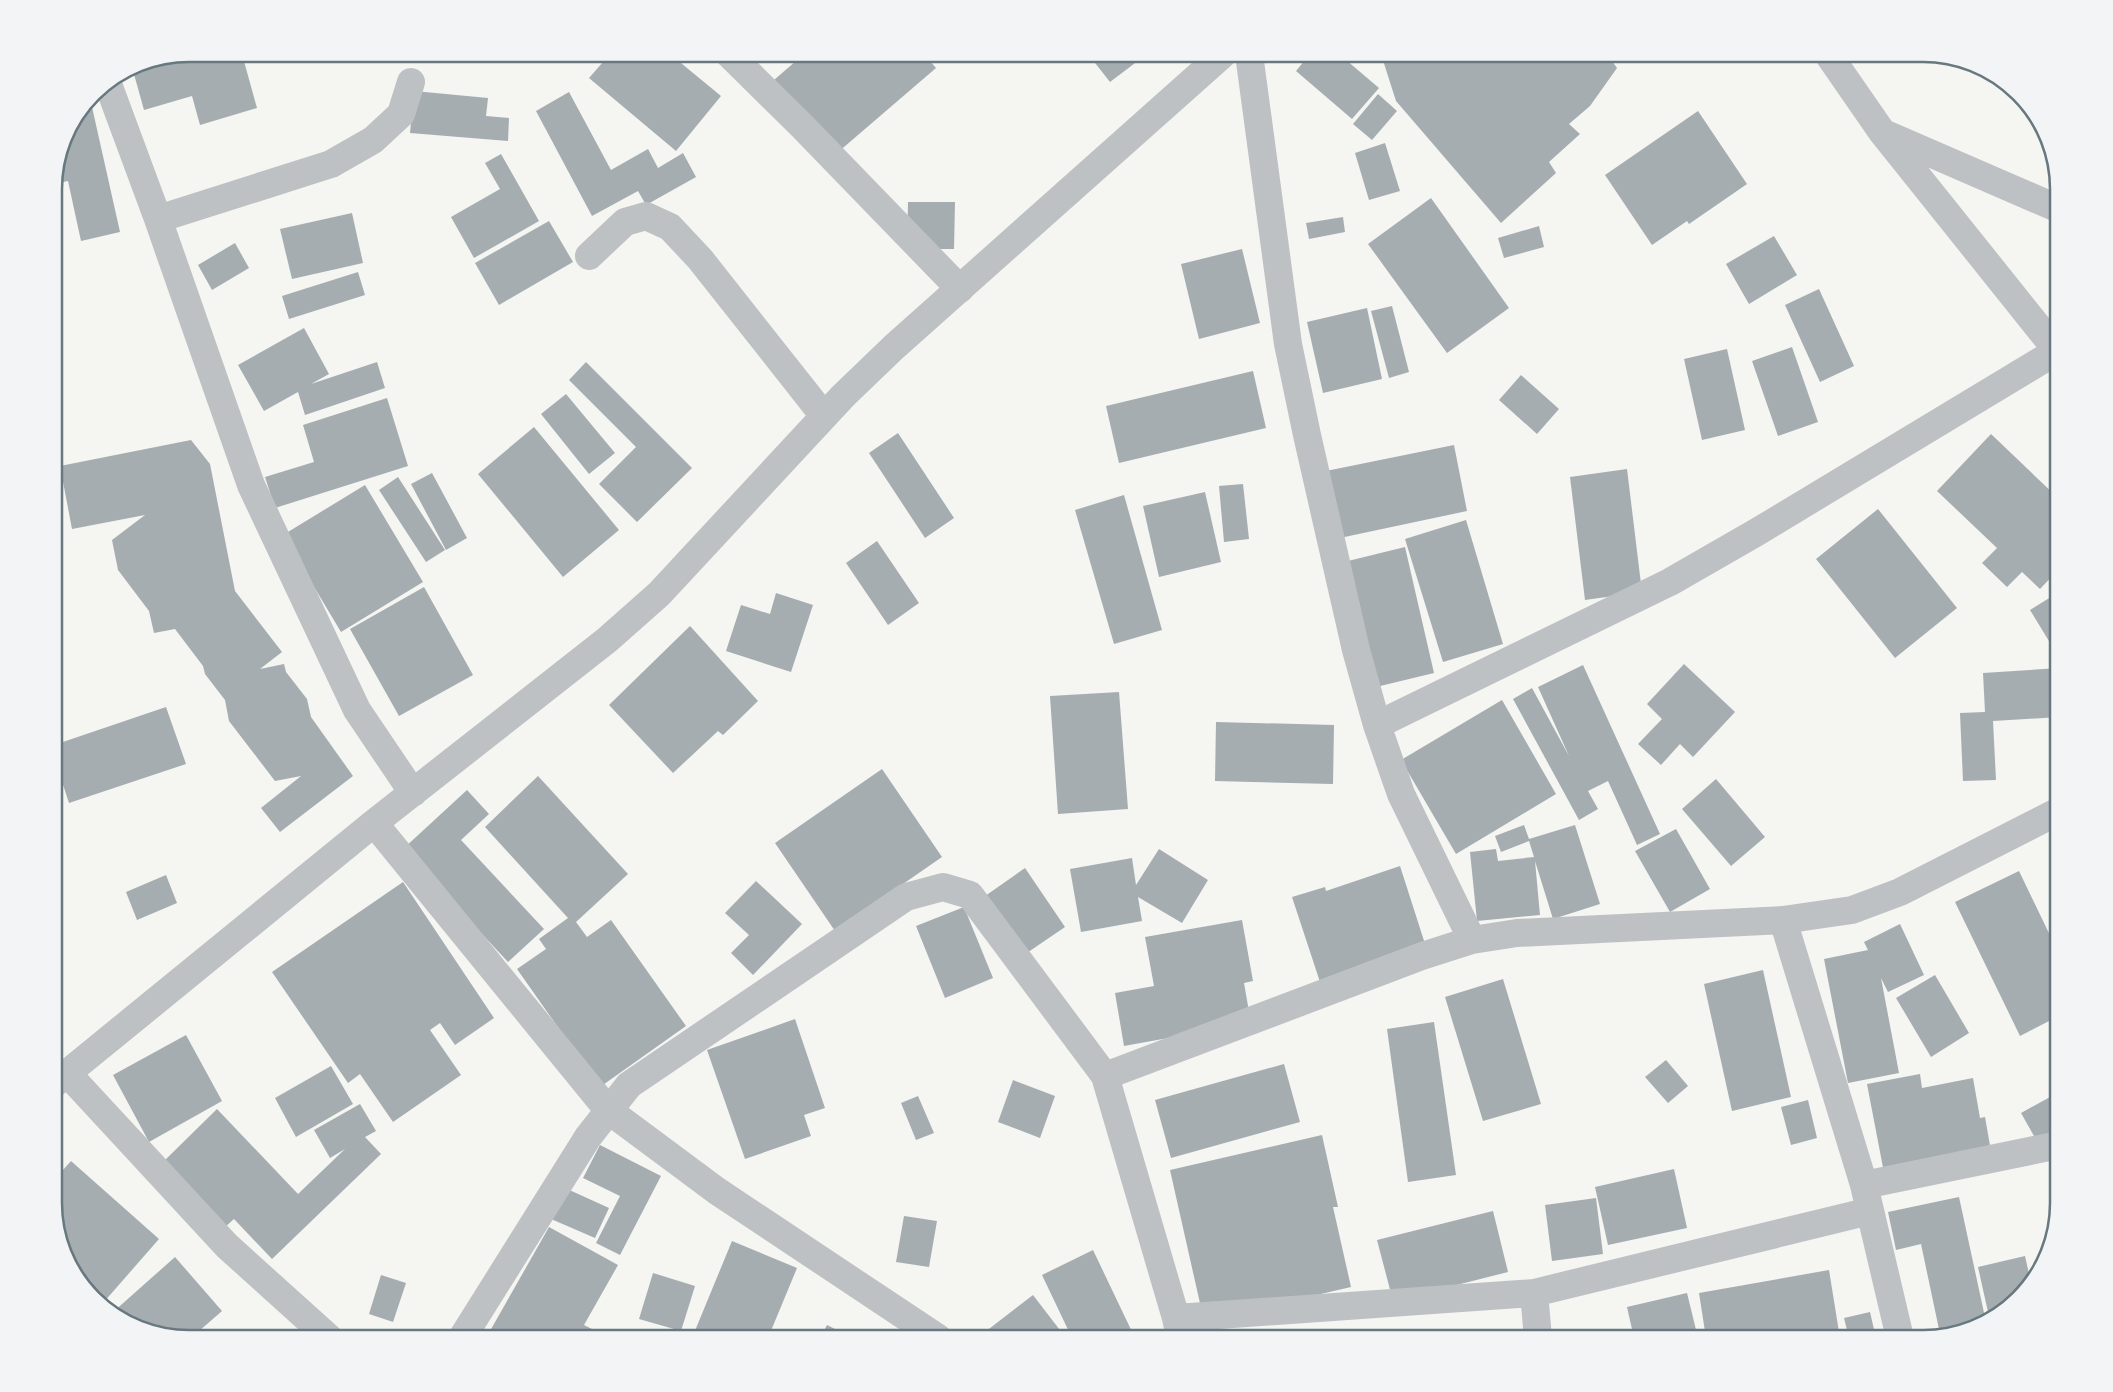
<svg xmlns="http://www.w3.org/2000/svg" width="2113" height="1392" viewBox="0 0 2113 1392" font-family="Jost,sans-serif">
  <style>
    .building { fill: #a5adb1 }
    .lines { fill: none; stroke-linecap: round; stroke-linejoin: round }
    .street { stroke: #bdc1c4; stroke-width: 28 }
    .rim { fill: none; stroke: #677880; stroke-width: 2.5 }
  </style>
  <rect width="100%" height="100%" fill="#f5f5f2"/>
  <!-- building -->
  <path class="building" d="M189,54H242L257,108L200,125L192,96L144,110L132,67L138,64Z
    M610,54H670L721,96L676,151L589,78Z
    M804,54H924L936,68L837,153L774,80Z
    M1088,54H1147L1110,82Z
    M1310,54H1339L1379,88L1352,119L1296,71Z
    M1381,54H1607L1617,68L1590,106L1569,124L1580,134L1549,162L1556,173L1501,223L1396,101Z
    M414,91L488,98L486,116L509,118L508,141L410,133Z
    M569,92L611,170L648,149L658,168L683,153L696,177L646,205L638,191L592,216L536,111Z
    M1378,94L1397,111L1372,140L1353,124Z
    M90,98L120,232L81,241L68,181L54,184V181L64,137Z
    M1698,111L1747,184L1689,224L1687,221L1652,245L1605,175Z
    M1385,143L1400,191L1369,200L1355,153Z
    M501,154L539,221L474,258L451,217L500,189L485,163Z
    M1431,198L1509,308L1447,353L1368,244Z
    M908,202H955L954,249H907Z
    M352,213L363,263L292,279L280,229Z
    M1343,217L1345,232L1309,239L1306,223Z
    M549,221L573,262L499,305L475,263Z
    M1539,226L1544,247L1504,258L1498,238Z
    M1774,236L1797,275L1749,304L1726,264Z
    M235,243L249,268L212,290L198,265Z
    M1242,249L1260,323L1199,339L1181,264Z
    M358,272L365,295L289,319L282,296Z
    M1819,289L1854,366L1820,382L1785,305Z
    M1392,306L1409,372L1389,378L1371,311Z
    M1367,308L1382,379L1323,393L1307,322Z
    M304,328L329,374L311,384L377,362L385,388L305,415L298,392L264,411L238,365Z
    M1792,347L1818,422L1778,436L1752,361Z
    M1727,349L1745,430L1702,440L1684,359Z
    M586,362L692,468L637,522L599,484L636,447L569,380Z
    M1253,371L1266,428L1119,463L1106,406Z
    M1521,375L1559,409L1537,434L1499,400Z
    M566,394L615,453L589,474L541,414Z
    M387,398L408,466L275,508L265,477L314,462L303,425Z
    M534,427L619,530L563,577L478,474Z
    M898,433L954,518L925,538L869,453Z
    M1991,434L2059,499V569L2040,589L2022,572L2007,587L1982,563L1997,548L1937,491Z
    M191,440L210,464L235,591L282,652L260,669L284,664L286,672L307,699L311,717L353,776L280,832L261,808L301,776L275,781L229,721L225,700L205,674L203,666L175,629L154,633L149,611L118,570L112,540L145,515L72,529L60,466Z
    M1454,445L1467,511L1335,539L1321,472Z
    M1627,469L1642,592L1585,600L1570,477Z
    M432,473L467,538L446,550L411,484Z
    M398,477L445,550L426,562L379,490Z
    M1243,484L1249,539L1224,542L1219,486Z
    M365,485L423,582L341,632L283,535Z
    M1205,492L1221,562L1159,577L1143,506Z
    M1124,495L1162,630L1114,644L1075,510Z
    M1878,509L1957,608L1895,658L1816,559Z
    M1466,520L1503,644L1443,662L1405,539Z
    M877,541L919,603L888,625L846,563Z
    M1405,547L1434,673L1376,687L1348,561Z
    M424,587L473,675L399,716L350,629Z
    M2059,592V649L2055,651L2030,610Z
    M776,593L813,605L791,672L726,651L741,605L770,614Z
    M690,626L758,701L723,735L718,731L673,773L609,705Z
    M1684,664L1735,712L1693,757L1680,744L1661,765L1638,744L1662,719L1647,704Z
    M1583,665L1660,834L1637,845L1608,781L1588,791L1598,809L1579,820L1513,699L1532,688L1569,756L1538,687Z
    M2059,668V717L1993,721L1996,780L1963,781L1960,713L1985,712L1983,673Z
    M1119,692L1128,809L1058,814L1050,696Z
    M1502,700L1556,794L1456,854L1401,760Z
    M166,707L186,764L69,803L54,757V745Z
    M1216,722L1334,725L1333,784L1215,781Z
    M882,769L942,857L835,931L775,843Z
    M538,776L628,874L576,922L587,937L611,920L686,1026L600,1087L517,969L546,949L539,939L568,918L485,827Z
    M1716,779L1765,837L1731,866L1682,809Z
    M467,790L489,814L461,840L544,929L508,962L403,849Z
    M1524,825L1529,839L1575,825L1600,904L1553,919L1535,861L1540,915L1477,921L1470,852L1496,849L1498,861L1534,857L1529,841L1501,852L1495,836Z
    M1676,829L1710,889L1670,912L1635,851Z
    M1159,849L1208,880L1182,923L1138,897L1142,921L1081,932L1070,869L1132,858L1136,885Z
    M1400,866L1426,947L1320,982L1292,897L1325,887L1326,891Z
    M1025,868L1065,927L1018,959L978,901Z
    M2019,871L2059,954V1016L2020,1036L1955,902Z
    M166,875L177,903L137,920L126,892Z
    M756,881L802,924L753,975L731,953L749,935L725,913Z
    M403,882L494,1018L455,1045L440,1023L430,1030L461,1075L393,1122L360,1074L348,1083L272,972Z
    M964,907L993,978L945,998L916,926Z
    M1242,920L1253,981L1244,983L1251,1023L1124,1046L1115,993L1154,986L1145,937Z
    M1900,924L1924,975L1888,992L1881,978L1899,1073L1848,1083L1824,959L1868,950L1864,942Z
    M1763,970L1791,1097L1732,1111L1704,984Z
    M1935,975L1969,1033L1931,1057L1896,998Z
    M1503,979L1541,1104L1483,1121L1445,997Z
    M795,1019L825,1108L804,1115L811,1136L745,1159L707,1050Z
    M1434,1022L1456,1175L1408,1182L1387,1029Z
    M186,1035L222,1101L149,1142L113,1075Z
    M1666,1060L1688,1086L1668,1103L1645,1077Z
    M1284,1064L1300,1122L1171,1158L1155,1100Z
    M331,1066L353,1104L296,1137L275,1098Z
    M1920,1074L1922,1088L1973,1078L1980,1118L1985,1117L1992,1157L1885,1178L1867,1084Z
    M1013,1080L1055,1096L1040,1138L998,1122Z
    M2059,1092V1154L2048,1161L2021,1113Z
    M918,1096L934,1133L916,1140L901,1103Z
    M1808,1100L1817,1138L1791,1145L1781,1107Z
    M360,1104L376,1131L365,1137L381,1154L272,1259L234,1219L224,1228L162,1163L217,1109L298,1194L345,1149L330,1158L314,1130Z
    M1322,1135L1338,1207H1333L1351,1287L1204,1321L1170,1170Z
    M600,1145L661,1176L620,1255L596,1243L620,1196L583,1178Z
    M71,1161L159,1239L103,1303L72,1271L54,1211V1180Z
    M1674,1169L1687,1228L1608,1245L1595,1187Z
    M565,1188L609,1208L595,1238L551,1219Z
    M1959,1197L1986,1322L1940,1334L1921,1244L1896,1250L1888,1212Z
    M1596,1198L1603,1254L1552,1261L1545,1205Z
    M1493,1211L1508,1272L1393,1301L1377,1240Z
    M904,1216L937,1221L929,1267L896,1262Z
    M549,1227L618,1265L584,1325L596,1331L591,1338H486Z
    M732,1241L797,1268L768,1338H692Z
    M1093,1250L1135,1338H1072L1042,1275Z
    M2025,1256L2031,1283L1990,1321L1978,1267Z
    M175,1257L222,1311L191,1338L114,1316L112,1313Z
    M1829,1270L1839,1332L1805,1338H1706L1699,1293Z
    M653,1273L695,1286L681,1331L639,1319Z
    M381,1275L406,1283L393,1322L369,1314Z
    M1687,1293L1698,1338H1634L1627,1307Z
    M1033,1295L1066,1338H989L985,1332Z
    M1870,1312L1876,1338H1849L1844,1318Z
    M827,1325L853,1338H820Z"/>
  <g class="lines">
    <!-- street -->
    <path class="street" d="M729,54L802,126L960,289
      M1249,54L1288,344L1307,435L1356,650L1377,725L1401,794L1472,940
      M1828,54L1882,132L2059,353
      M108,84L158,219L251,485L357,710L413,793
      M1886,134L2059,209
      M158,219L331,164L373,140L401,114L411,82
      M589,256L625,222L646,216L670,227L700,259L824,416
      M1377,725L1670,582L1757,532L2057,351
      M374,823L608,1110L717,1191L938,1338
      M1783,920L1864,1185L1900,1338
      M67,1073L227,1246L329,1338
      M1105,1076L1422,956L1472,940L1517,933L1783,920L1852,910L1900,892L2059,811
      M54,1084L374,823L607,640L659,594L843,396L894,347L1223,54
      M1864,1185L2059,1145
      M1534,1293L1538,1338
      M1176,1318L1534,1293L1870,1211
      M462,1338L588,1137L629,1085L906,897L943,887L970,895L1105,1076L1176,1318L1180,1338"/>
  </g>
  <!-- crop -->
  <path d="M0 0H2113V1392H0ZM189 62H1923A127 127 0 0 1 2050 189V1203A127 127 0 0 1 1923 1330H189A127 127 0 0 1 62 1203V189A127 127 0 0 1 189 62Z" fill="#f3f4f5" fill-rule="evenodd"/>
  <path class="rim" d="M189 62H1923A127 127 0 0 1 2050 189V1203A127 127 0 0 1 1923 1330H189A127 127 0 0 1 62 1203V189A127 127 0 0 1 189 62Z"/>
</svg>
